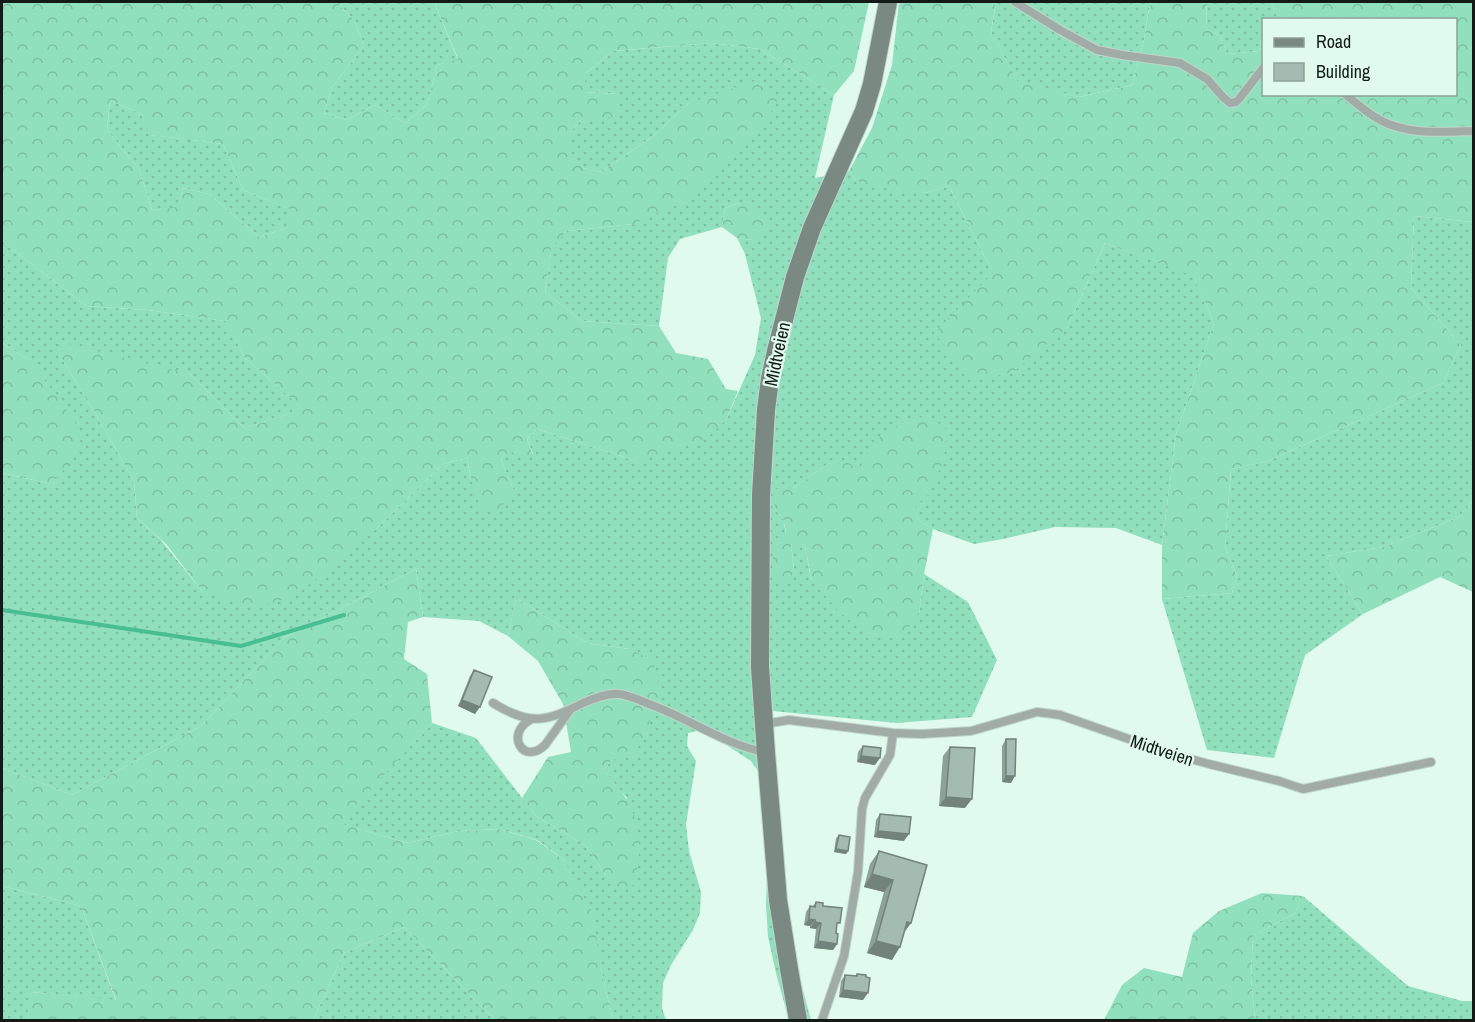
<svg xmlns="http://www.w3.org/2000/svg" width="1475" height="1022" viewBox="0 0 1475 1022" font-family="'Archivo Narrow',sans-serif">
  <style>
    .grass { fill: url(#grass-dots) }
    .forest { fill: url(#forest-crowns); fill-rule: evenodd }
    .lines { fill: none; stroke-linecap: round; stroke-linejoin: round }
    .stream { stroke: #49be92; stroke-width: 4 }
    .lane-casing { stroke: #bfd6cb; stroke-width: 10 }
    .secondary-casing { stroke: #bfd6cb; stroke-width: 20 }
    .lane { stroke: #a1aca7; stroke-width: 8 }
    .secondary { stroke: #7a8a82; stroke-width: 18 }
    .wall { fill: #8ca197 }
    .shaded-wall { fill: #72837b }
    .building { fill: #a3bbb0; stroke: #72837b; stroke-width: 1.5 }
    .labels { text-anchor: middle; dominant-baseline: central; stroke-width: 4.5; stroke-linejoin: round; paint-order: stroke }
    .street-label { font-size: 18px; fill: #121b16; stroke: #e0faed }
  </style>
  <defs>
    <pattern id="grass-dots" width="8" height="8" patternUnits="userSpaceOnUse" patternTransform="scale(1.5)"><rect width="8" height="8" fill="#91e0bd"/><path d="M2 2h.1M6 6h.1" fill="none" stroke="#7cc0a2" stroke-width="1.8" stroke-linecap="round"/></pattern>
    <pattern id="forest-crowns" width="20" height="18" patternUnits="userSpaceOnUse" patternTransform="scale(1.5)"><rect width="20" height="18" fill="#91e0bd"/><path d="M2 6a3 3 0 1 1 6 0M12 15a3 3 0 1 1 6 0" fill="none" stroke="#7cc0a2"/></pattern>
  </defs>
  <rect width="100%" height="100%" fill="#e0faed"/>
  <!-- grass -->
  <path class="grass" d="M336,2H434L458,60L437,65L427,105L405,123L375,105L347,120L324,113L332,87L364,46L354,20Z
    M996,2H1150L1144,40L1132,85L1079,97L1017,82L991,32Z
    M1207,2H1271L1278,18V19L1264,20L1263,38L1261,40L1259,51L1227,54L1220,36L1206,29Z
    M711,43L760,49L834,95L815,178L849,171L856,181L925,193L949,186L993,273L1067,328L1105,243L1193,275L1214,323L1176,434L1162,545L1116,528L1055,527L1003,539L974,544L933,529L919,521L914,506L928,494L859,470L831,462L793,488L775,509L783,519L794,572L791,543L805,546L811,579L919,614L924,574L968,602L997,660L972,717L897,723L772,711V755L791,945L811,1020H789L777,977L768,937L766,903L767,878L766,846L758,771L751,761L728,746L697,731L688,733L687,746L696,761L686,824L689,851L701,892L700,913L693,930L671,965L663,983L662,1008L666,1020H613L601,969L564,860L537,840L499,829L458,831L408,843L338,823L432,723L476,738L536,816L586,846L606,876L627,798L603,770L612,760L629,649L587,643L516,598L508,636L479,621L423,617L416,569L284,638L201,726L72,795L2,768V473L52,484L64,468L28,359L2,343V241L86,306L148,310L226,321L245,358L292,399L293,413L244,428L190,374L59,354L92,408L134,481L137,518L161,540L202,591L375,530L443,464L467,458L471,480L514,491L501,460L510,449L533,454L527,439L537,429L636,461L726,420L755,355L761,318L745,254L737,238L754,240L739,203L725,208L722,227L680,239L668,258L659,326L582,321L545,292L552,246L567,231L634,224L689,103L653,136L601,172L583,168L570,154V132L582,119L617,94L585,92V74L613,51Z
    M110,100L141,114L151,135L223,144L243,190L290,209L289,227L259,237L209,194L183,188L178,208L152,210L139,169L107,130Z
    M1414,216L1473,222V500L1459,517L1383,547L1326,556L1363,614L1305,655L1274,758L1207,750L1162,599L1232,593L1237,576L1225,547L1231,469L1268,461L1443,383L1461,345L1411,288Z
    M2,886L81,906L116,1001L31,992L27,1020H2Z
    M1303,896L1408,986L1462,1001H1473V1020H1255L1251,978L1253,936L1295,913Z
    M404,927L495,1020H313L344,953Z"/>
  <!-- forest -->
  <path class="forest" d="M2,2H336L354,20L364,46L332,87L324,113L347,120L375,105L405,123L427,105L437,65L458,59L434,2H869L854,71L834,95L760,49L711,43L613,51L585,74L586,92L617,94V117L582,119L570,132L571,154L583,168L601,172L653,136L689,103L761,79L778,99L764,125L690,198L634,224L567,231L552,247L545,292L582,321L659,326L676,353L708,359L726,389L738,391L726,420L707,438L636,461L537,429L527,439L533,455L518,457L510,450L501,460L514,491L496,513L480,507L471,480L467,458L443,464L375,530L295,596L252,608L202,591L166,544L137,518L134,481L92,408L59,354L68,344L190,374L244,428L292,413V399L245,358L225,321L148,310L86,306L2,241ZM110,100L141,114L150,135L223,144L243,190L289,209V227L259,237L209,194L183,188L178,207L152,210L139,169L107,130Z
    M899,2H996L991,32L1017,81L1079,97L1132,85L1144,40L1150,2H1207L1206,29L1220,36L1227,54L1259,51L1261,40L1263,38L1264,94H1456V20L1278,19L1271,2H1473V222L1414,216L1411,288L1461,345L1443,383L1268,461L1231,469L1225,547L1237,576L1232,593L1162,599V545L1176,434L1214,323L1193,276L1105,243L1067,328L1013,372L974,381L934,333L993,273L949,186L925,193L900,192L856,181L849,171L872,128L892,65Z
    M739,203L753,208L767,222L768,234L754,240L737,238L722,227L725,208Z
    M2,343L28,359L63,404L79,429L81,449L52,484L2,473Z
    M929,416L947,430L944,460L928,495L915,506L919,521L933,529L924,574L919,614L901,637L875,638L839,612L811,578L805,546L791,544L794,572L785,584L773,578V543L786,532L783,519L775,509L773,489L793,488L831,462L848,463L859,470L873,442L906,420Z
    M1473,500V592L1440,577L1363,614L1326,556L1383,547L1459,517Z
    M416,569L423,617L408,622L404,659L427,674L432,723L339,823L408,843L458,831L499,829L536,840L564,860L593,914L601,969L613,1020H495L404,927L344,953L313,1020H27L30,992L116,1000L81,906L2,886V768L72,795L201,726L284,638Z
    M516,598L587,643L629,649L653,660L661,695L635,755L612,760L603,770C611,779 621,789 627,800C643,829 640,853 635,884L621,889L606,876L586,846L536,816L522,798L548,757L571,752L563,704L538,661L508,636Z
    M1262,893L1303,896L1295,913L1253,936L1251,978L1255,1020H1104L1122,985L1144,968L1182,977L1193,933L1219,911Z"/>
  <g class="lines">
    <!-- stream -->
    <path class="stream" d="M2,610L241,646L344,615"/>
    <!-- lane casing -->
    <g class="lane-casing">
      <path id="lane" d="M1015,2L1060,30L1097,50L1122,55L1180,63L1207,79L1223,97L1230,103L1236,102L1239,99L1264,67
        M1345,94C1356,103 1367,113 1380,120C1407,135 1443,132 1474,131
        M493,703C530,726 546,722 583,703C594,698 606,693 619,694C629,695 639,700 649,704C688,718 724,744 764,752
        M530,720C505,734 523,766 545,745L571,709
        M764,724L789,720L893,733L922,734L971,731L1037,712L1060,715L1169,753L1209,764L1279,781L1303,789L1431,762
        M822,1020L844,956L858,872L862,809L865,798L890,755L893,733"/>
    </g>
    <!-- secondary casing -->
    <g class="secondary-casing">
      <path id="secondary" d="M798,1020L789,969L778,900L766,753L760,667L761,495L766,410L770,379L776,351L795,277L812,228L864,111L872,84L888,2"/>
    </g>
    <!-- lane -->
    <use href="#lane" class="lane"/>
    <!-- secondary -->
    <use href="#secondary" class="secondary"/>
  </g>
  <!-- wall -->
  <path class="wall" d="M474,670L475,714L458,706L470,676Z
    M1006,739L1011,783L1002,782V746Z
    M863,746L875,765L857,762L858,752Z
    M950,747L965,808L939,806L943,756Z
    M880,814L904,841L874,837L876,820Z
    M839,835L848,851L846,854L834,852L836,838Z
    M879,851L911,923L904,932L892,960L867,953L884,892L864,887L870,864Z
    M816,902L823,906L836,929V933L837,944L833,950L814,948L816,929L810,928V926L804,925L806,912L810,906H813Z
    M857,974L863,1000L839,997L841,981L845,975L856,976Z"/>
  <!-- shaded-wall -->
  <path class="shaded-wall" d="M462,700L480,707L475,714L458,706Z
    M861,756L880,758L875,765L857,762Z
    M1006,776H1015L1011,783L1002,782Z
    M946,797L972,799L965,808L939,806Z
    M878,831L909,834L904,841L874,837Z
    M836,849L848,851L846,854L834,852Z
    M872,874L893,880L884,892L864,887Z
    M809,919L815,920L810,926L804,925Z
    M815,922L821,923L816,929L810,928Z
    M907,922L911,923L902,935Z
    M818,941L837,944L833,950L814,948Z
    M876,941L900,947L892,960L867,953Z
    M843,990L868,993L863,1000L839,997Z"/>
  <!-- building -->
  <path class="building" d="M474,670L492,677L480,707L462,700Z
    M1006,739H1016L1015,776H1006Z
    M863,746L881,748L880,758L861,756Z
    M950,747L975,748L972,799L946,797Z
    M880,814L911,817L909,834L878,831Z
    M839,835L850,837L848,851L836,849Z
    M879,851L927,865L911,923L907,922L900,947L876,941L893,880L872,874Z
    M816,902L823,903V906L842,908L840,923H837L836,933L838,934L837,944L818,941L821,923L815,922V920L809,919L810,906L815,907Z
    M857,974L866,975V977L870,978L868,993L843,990L845,975L857,976Z"/>
  <g class="labels">
    <!-- street labels -->
    <g class="street-label">
      <text transform="translate(777 354) rotate(-78)">Midtveien</text>
      <text transform="translate(1162 750) rotate(18)">Midtveien</text>
    </g>
  </g>
  <!-- border -->
  <rect width="1475" height="1022" fill="none" stroke="#121b16" stroke-width="6"/>
  <!-- legend -->
  <rect x="1262" y="18" width="195" height="78" fill="#e0faed" stroke="#8ea197" stroke-width="1.5"/>
  <rect x="1274" y="38" width="30" height="9" fill="#7a8a82" stroke="#8ea197" stroke-width="1.5"/>
  <text x="1316" y="48" font-size="18" fill="#121b16">Road</text>
  <rect x="1274" y="63" width="30" height="18" fill="#a3bbb0" stroke="#8ea197" stroke-width="1.5"/>
  <text x="1316" y="78" font-size="18" fill="#121b16">Building</text>
</svg>
